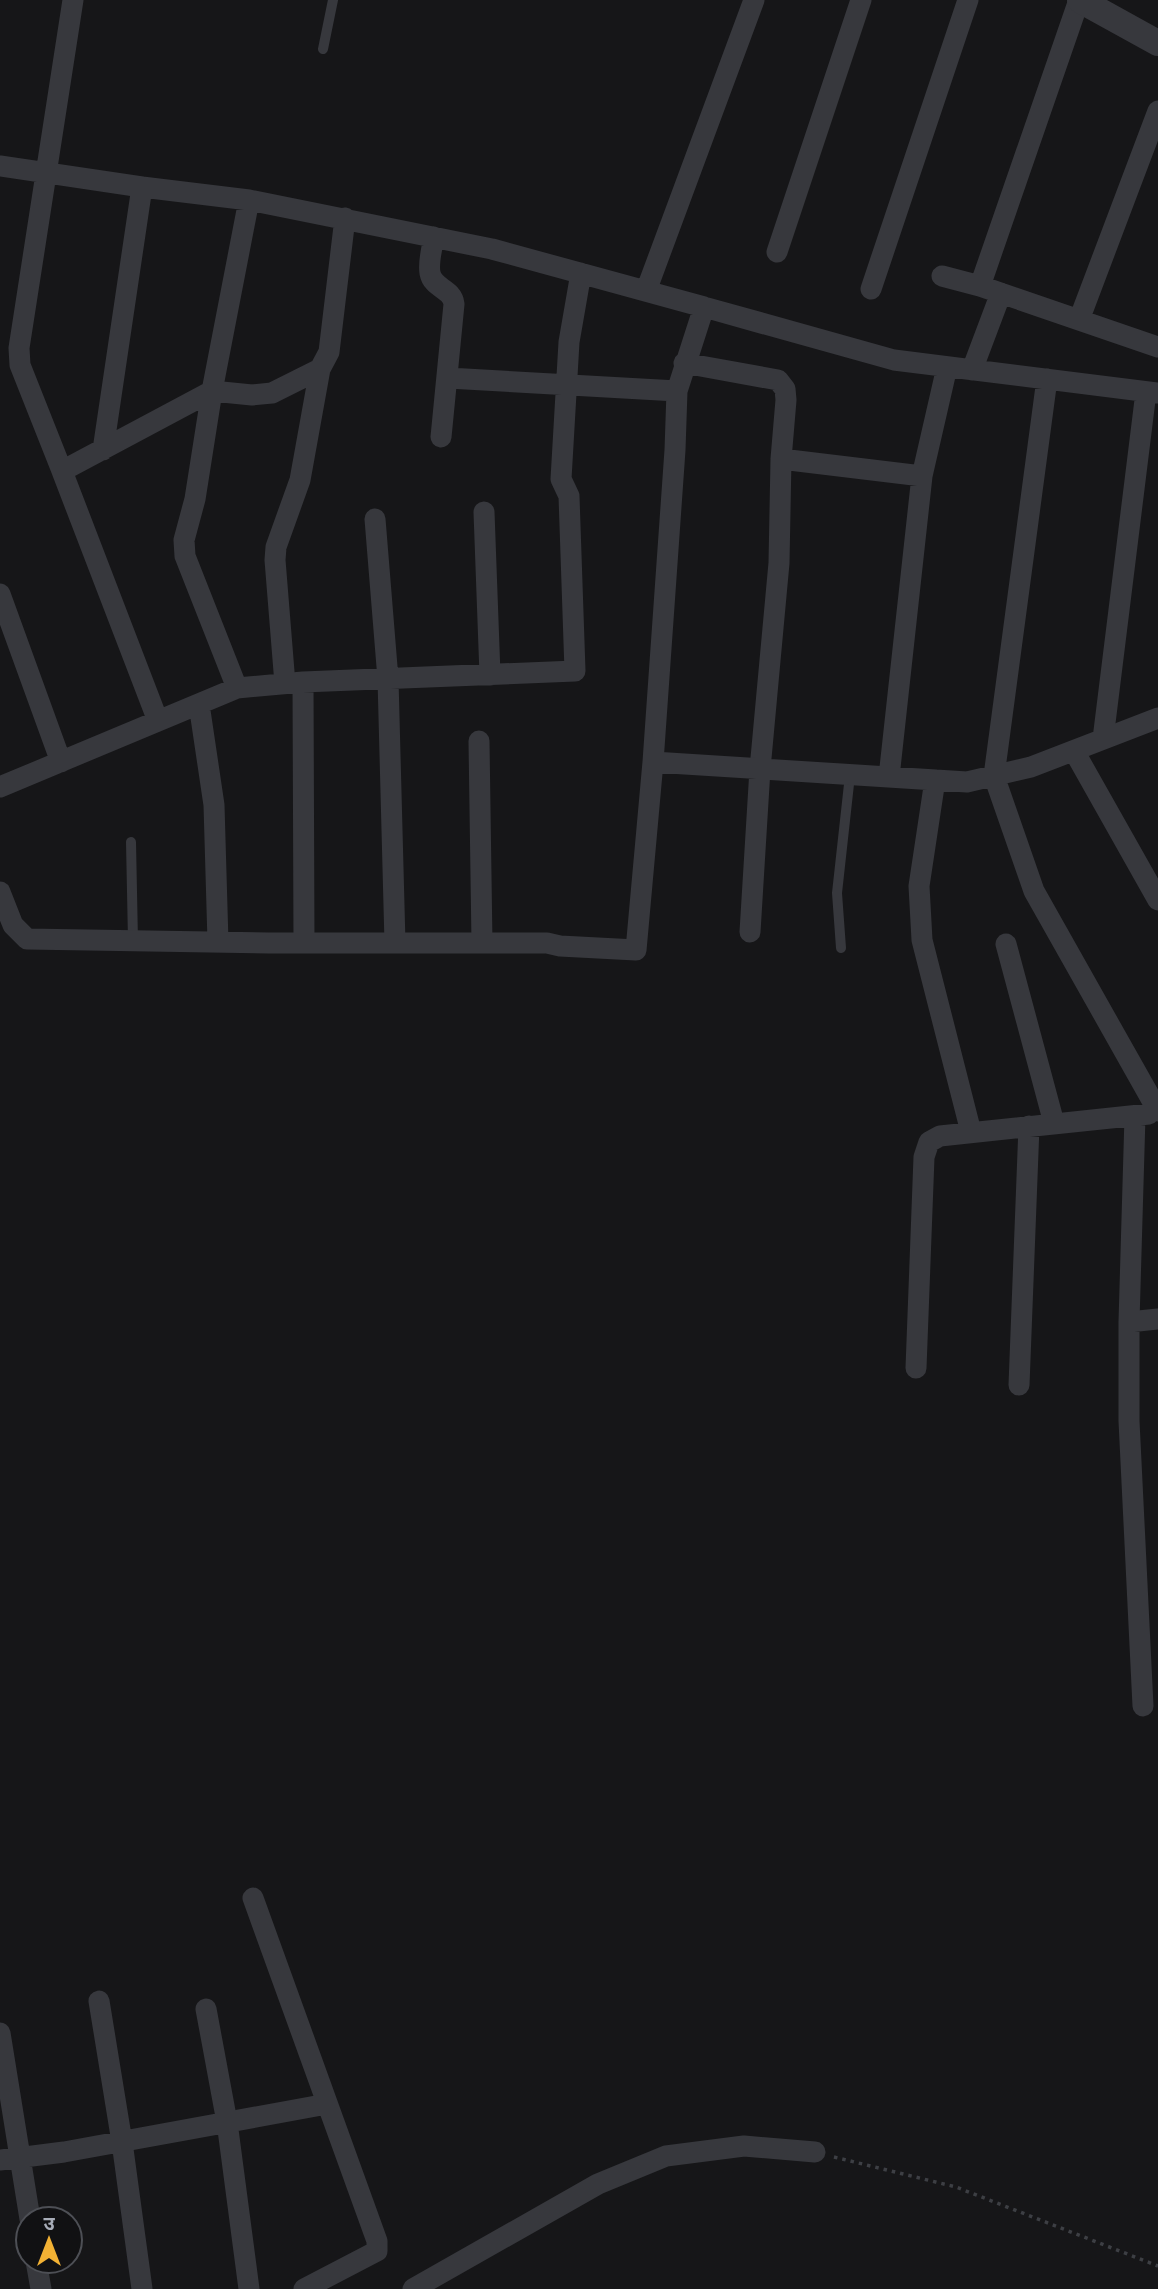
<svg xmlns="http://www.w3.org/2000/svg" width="1158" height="2289" viewBox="0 0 1158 2289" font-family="'Fira Sans Condensed','Noto Sans Devanagari',sans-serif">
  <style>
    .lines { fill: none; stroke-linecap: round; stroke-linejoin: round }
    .path { stroke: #3d3f44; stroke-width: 3.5; stroke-dasharray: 3.5 5; stroke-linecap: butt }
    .service { stroke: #37383d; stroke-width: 10 }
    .minor { stroke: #37383d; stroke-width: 21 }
    .tertiary { stroke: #37383d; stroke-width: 26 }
  </style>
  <rect width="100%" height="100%" fill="#161618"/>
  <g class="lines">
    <!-- path -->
    <path class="path" d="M834,2157L956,2187L1158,2266"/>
    <!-- service -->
    <path class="service" d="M323,49L333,0
      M131,842L133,941
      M841,948L837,893L850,775"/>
    <!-- minor -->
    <path class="minor" d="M0,166L142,187
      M434,237C432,248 428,262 430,273C433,289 452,288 454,304L441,437
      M777,252L861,0
      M942,276L980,286L1158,347
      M980,286L1079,0
      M871,289L968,0
      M646,291L754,0
      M1079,320L1158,111
      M684,363L778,380L785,389L786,400L781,459L779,563L760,769L750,932
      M972,370L1001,293
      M448,378L677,391
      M1047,379L994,776L1034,891L1158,1111
      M103,450L142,187L249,200
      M781,459L922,476
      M62,471L20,365L19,348L73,0
      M484,512L490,675
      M375,519L388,679L395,943
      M0,594L61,762
      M303,682L304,943
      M285,684L275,560L276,547L300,480L320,369
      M237,688L185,556L184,540L195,499L212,391L252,395L272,393L320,369L329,352L345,218
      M199,704L214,805L218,942
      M158,721L62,471L212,391L249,200L492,249L704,307
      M1103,739L1146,392
      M479,741L482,943
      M1074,751L1158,900
      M653,762L967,782L1031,767L1158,718
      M889,777L922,476L947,367
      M935,780L919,886L922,940L971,1132
      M0,787L237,688L303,682L575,671L569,496L561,479L569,342L581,273
      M0,892L13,925L27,939L269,943H547L560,946L636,950L653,762L675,450L677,391L704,307L894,360L1158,393
      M1006,944L1054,1123
      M1135,1116L1129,1322V1421L1143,1706
      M1129,1322L1158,1319
      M916,1368L924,1157L929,1142L940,1136L1149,1114
      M1019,1385L1029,1126
      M253,1898L377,2241V2251L304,2289
      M99,2001L122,2142L142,2289
      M206,2009L227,2122L249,2289
      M0,2033L30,2219
      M0,2160L64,2152L327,2104
      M36,2261L41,2289
      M413,2289L598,2184L666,2156L744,2146L815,2152"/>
    <!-- tertiary -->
    <path class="tertiary" d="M1080,0L1158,43"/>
  </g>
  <!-- north arrow -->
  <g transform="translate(49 2240)"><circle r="33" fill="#111113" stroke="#4d4f55" stroke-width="2"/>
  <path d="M0-5L12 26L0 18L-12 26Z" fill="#f2b134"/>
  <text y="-10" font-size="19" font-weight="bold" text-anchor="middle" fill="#a8adb8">उ</text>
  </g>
</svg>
